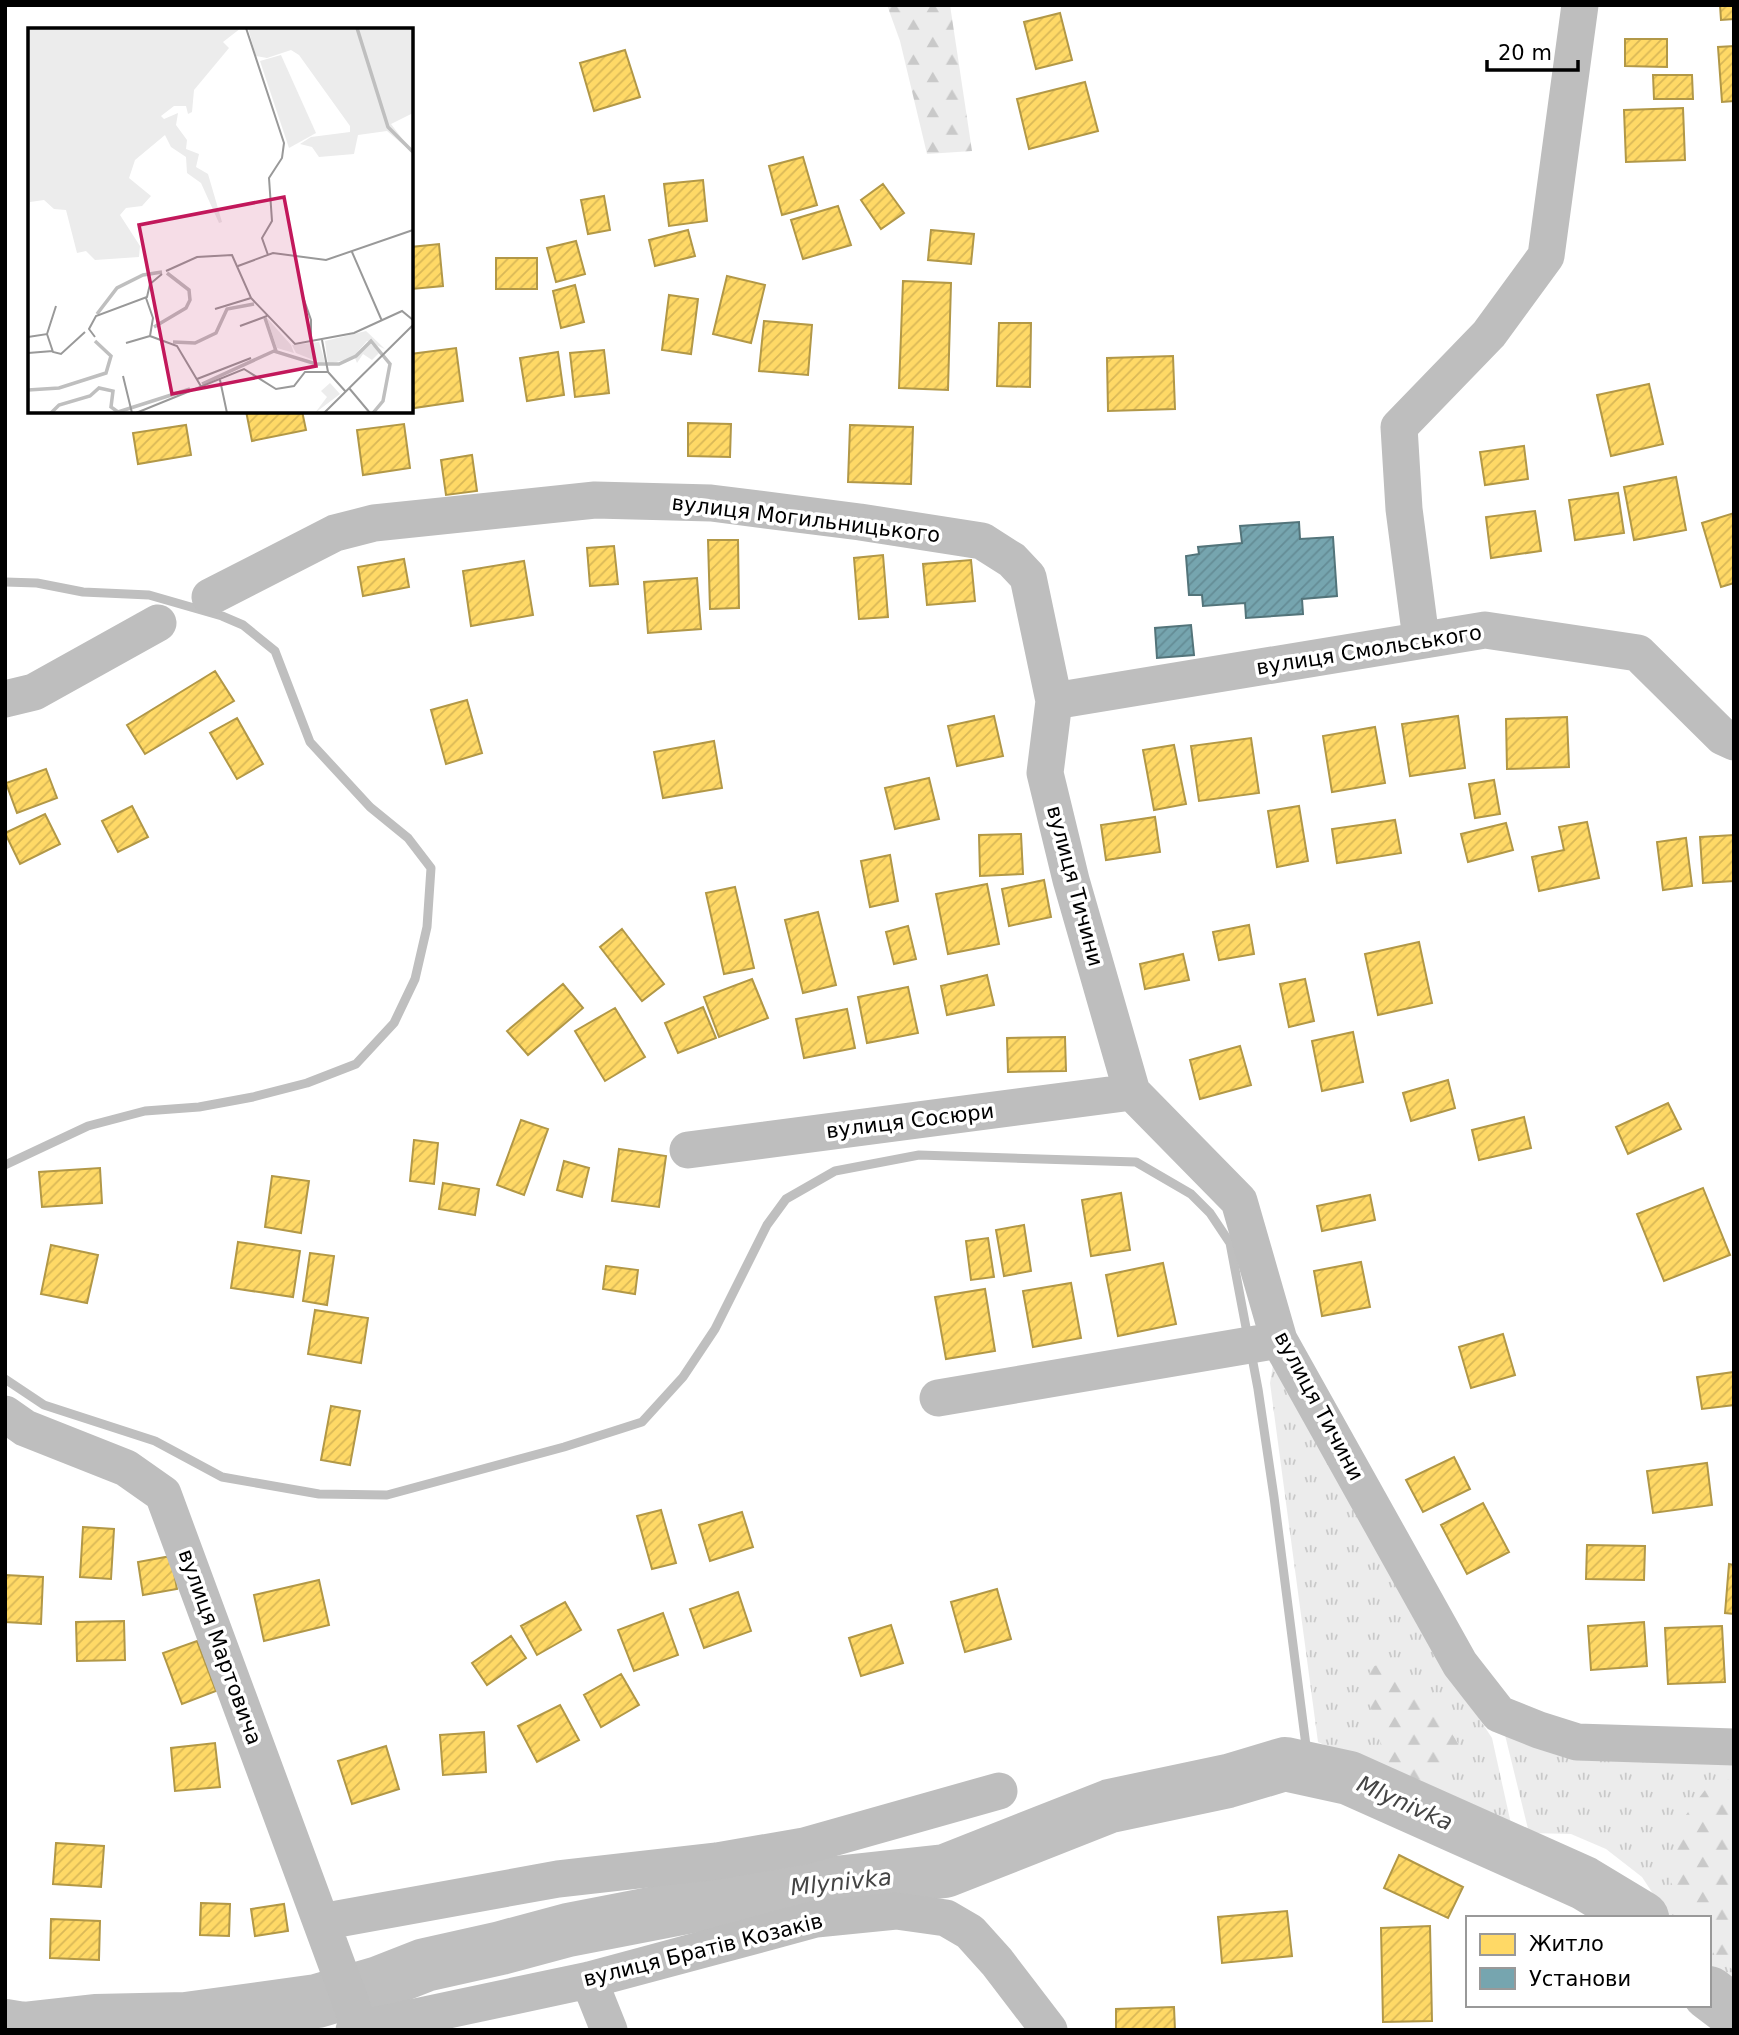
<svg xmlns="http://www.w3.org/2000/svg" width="1739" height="2035" viewBox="0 0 1739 2035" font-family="'DejaVu Sans',sans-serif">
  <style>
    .grass { fill: url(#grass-tufts) }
    .forest { fill: url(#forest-firs) }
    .homes { fill: url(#homes-hatch); stroke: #b29847; stroke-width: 2 }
    .public { fill: url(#public-hatch); stroke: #53747a; stroke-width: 2 }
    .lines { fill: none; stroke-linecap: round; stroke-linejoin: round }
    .stream { stroke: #bfbfbf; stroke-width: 9 }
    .river { stroke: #bfbfbf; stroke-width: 54 }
    .street { stroke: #bebebe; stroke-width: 37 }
    .labels { text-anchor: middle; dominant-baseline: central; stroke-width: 7; stroke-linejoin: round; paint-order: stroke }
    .street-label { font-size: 21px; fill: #000; stroke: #fff }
    .water-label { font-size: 23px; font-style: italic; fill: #444; stroke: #fff }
    .inset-river { fill: none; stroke: #bfbfbf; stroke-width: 3.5 }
    .inset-road { fill: none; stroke: #999; stroke-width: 2 }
    .view { fill: #c2185b; fill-opacity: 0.15; stroke: #c2185b; stroke-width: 3.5 }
    .inset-edge { fill: none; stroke: #000; stroke-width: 3.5 }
  </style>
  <defs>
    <pattern id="grass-tufts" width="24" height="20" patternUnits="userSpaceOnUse" patternTransform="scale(1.75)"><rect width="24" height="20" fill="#ececec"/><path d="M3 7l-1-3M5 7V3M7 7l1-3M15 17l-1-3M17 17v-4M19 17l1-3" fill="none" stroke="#c9c9c9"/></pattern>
    <pattern id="forest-firs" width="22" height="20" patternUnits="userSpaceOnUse" patternTransform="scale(1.75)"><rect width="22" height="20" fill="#ececec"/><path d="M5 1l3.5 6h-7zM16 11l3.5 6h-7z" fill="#c9c9c9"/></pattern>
    <pattern id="homes-hatch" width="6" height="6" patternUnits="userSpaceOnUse" patternTransform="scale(1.75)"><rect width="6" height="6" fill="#ffd966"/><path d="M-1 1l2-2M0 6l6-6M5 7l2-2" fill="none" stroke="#d9b857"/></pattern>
    <pattern id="public-hatch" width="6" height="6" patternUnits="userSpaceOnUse" patternTransform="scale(1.75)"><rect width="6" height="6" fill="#76a5af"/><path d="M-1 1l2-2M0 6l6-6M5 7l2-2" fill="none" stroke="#648c95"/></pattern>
  </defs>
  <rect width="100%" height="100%" fill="#fff"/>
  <!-- grass -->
  <path class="grass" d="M1273,1365L1471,1706L1492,1738L1513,1833L1318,1742L1270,1383Z
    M1505,1735L1734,1757V1990L1709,1968V1918H1669L1642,1877L1606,1849L1571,1834L1529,1833Z"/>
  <!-- forest -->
  <path class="forest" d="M887,5H950L972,151L927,154L900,41Z
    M1381,1664L1437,1710L1462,1749L1437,1788L1412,1795L1391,1783L1366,1690L1371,1667Z
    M1734,1777V1970C1707,1953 1709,1948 1709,1918H1692L1669,1879L1682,1820L1705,1790Z"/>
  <!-- homes -->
  <path class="homes" d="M1720,5H1734V19L1721,20Z
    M1060,13L1072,60L1036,69L1024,22Z
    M1625,39H1667V67L1625,66Z
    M1734,46V101L1722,102L1718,47Z
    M625,50L640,97L594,111L580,63Z
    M1653,75H1692L1693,99H1654Z
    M1085,82L1098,131L1029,149L1017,99Z
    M1683,108L1685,160L1626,162L1624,110Z
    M803,157L817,205L782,215L769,166Z
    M703,180L707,221L669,226L664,184Z
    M883,184L904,213L881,229L861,200Z
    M604,196L610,230L588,234L581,200Z
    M838,206L851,245L803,259L791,220Z
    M688,230L695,256L655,266L649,240Z
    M931,230L974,234L971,264L928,260Z
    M576,241L585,274L556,282L547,248Z
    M439,244L443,286L412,289L411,247Z
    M496,258H537V289H496Z
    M727,276L765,285L751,343L713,334Z
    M903,281L951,283L948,390L899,388Z
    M575,285L584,322L561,328L553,291Z
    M669,295L698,299L691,354L662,350Z
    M764,321L812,325L808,375L759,371Z
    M999,323H1031L1030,387L997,386Z
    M456,348L463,401L414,408L411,388V354Z
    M604,350L609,393L575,397L570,353Z
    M558,352L564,395L527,401L520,358Z
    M1173,356L1175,409L1108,411L1107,358Z
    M1649,384L1663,444L1611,456L1597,395Z
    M246,411H302L306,430L252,441Z
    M688,423L731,424L730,457L688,456Z
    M404,424L410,468L363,475L357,430Z
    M186,425L191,455L138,464L133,433Z
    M850,425L913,427L911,484L848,482Z
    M1524,446L1528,479L1485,485L1480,452Z
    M472,455L477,491L446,495L441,460Z
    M1676,477L1686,530L1634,540L1624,487Z
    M1618,493L1624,533L1575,540L1569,500Z
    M1535,511L1541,551L1491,558L1486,517Z
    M1734,513V583L1721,587L1702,523Z
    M708,540H738L739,608L710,609Z
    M614,546L618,584L590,586L587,548Z
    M883,555L888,617L859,619L854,558Z
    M404,559L409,587L363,596L358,567Z
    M971,560L975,601L927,605L923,564Z
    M524,561L533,615L471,626L463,571Z
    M697,578L701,629L648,633L644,582Z
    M215,671L234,701L145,754L127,725Z
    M467,700L482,753L446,764L431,710Z
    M994,716L1003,756L957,766L948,726Z
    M1458,716L1465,768L1410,776L1402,724Z
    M1567,717L1569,767L1507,769L1506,719Z
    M237,718L263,764L237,779L210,733Z
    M1375,727L1385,783L1332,792L1323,736Z
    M1251,738L1259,793L1199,801L1191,746Z
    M714,741L722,788L663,798L654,752Z
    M1174,745L1186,804L1154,810L1143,750Z
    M46,769L57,798L17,813L6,783Z
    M929,778L939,819L895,829L885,788Z
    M1494,780L1500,814L1475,818L1469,784Z
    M132,806L148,837L118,852L102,821Z
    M1299,806L1308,861L1277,867L1268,811Z
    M45,814L60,844L20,864L5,833Z
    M1155,817L1160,852L1106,860L1101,825Z
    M1395,820L1401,853L1337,863L1332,829Z
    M1587,822L1599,878L1539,891L1532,857L1564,850L1559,827Z
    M1506,823L1513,850L1468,862L1461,834Z
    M1021,834L1023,874L980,876L979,835Z
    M1734,835V881L1703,883L1700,837Z
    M1686,838L1692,886L1663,890L1657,842Z
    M890,855L898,901L870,907L861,861Z
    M1044,880L1051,917L1009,926L1002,889Z
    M987,884L999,944L948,954L936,894Z
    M735,887L754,968L724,974L706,893Z
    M818,912L836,985L803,993L785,920Z
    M1249,925L1254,954L1219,960L1213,932Z
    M908,926L916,959L894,964L886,932Z
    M622,929L664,984L642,1001L600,947Z
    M1419,942L1432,1003L1378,1015L1365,954Z
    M1183,954L1189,980L1145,989L1140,964Z
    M987,975L994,1005L947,1015L941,986Z
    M752,979L768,1018L719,1037L704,997Z
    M1305,979L1314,1021L1289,1027L1280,984Z
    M563,984L583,1008L528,1055L507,1031Z
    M908,987L918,1033L867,1043L858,997Z
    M703,1007L716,1038L678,1053L665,1023Z
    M615,1008L645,1057L605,1081L575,1031Z
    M847,1009L855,1048L804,1058L796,1019Z
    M1353,1032L1363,1082L1322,1091L1312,1041Z
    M1065,1037L1066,1071L1008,1072L1007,1038Z
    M1240,1046L1251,1085L1200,1099L1190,1060Z
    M1448,1080L1455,1108L1411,1121L1403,1093Z
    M1668,1103L1681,1129L1628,1154L1616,1127Z
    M1524,1117L1531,1148L1479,1160L1472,1130Z
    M521,1120L548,1129L524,1195L497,1185Z
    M414,1140L438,1143L434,1184L410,1181Z
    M619,1149L666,1156L659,1207L612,1201Z
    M564,1161L589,1168L582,1197L557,1190Z
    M100,1168L102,1203L42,1207L39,1172Z
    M272,1176L309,1181L301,1233L265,1227Z
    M443,1183L479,1189L475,1215L439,1209Z
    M1703,1188L1730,1255L1664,1281L1637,1214Z
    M1121,1193L1130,1250L1091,1256L1082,1200Z
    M1370,1195L1375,1220L1322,1231L1317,1206Z
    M1024,1225L1031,1271L1004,1276L996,1230Z
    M988,1238L994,1277L971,1280L966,1241Z
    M238,1242L300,1251L293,1297L231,1288Z
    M51,1245L98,1255L87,1303L41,1294Z
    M310,1253L334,1256L327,1305L303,1301Z
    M1361,1262L1370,1307L1322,1316L1314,1271Z
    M1163,1263L1176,1324L1118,1336L1106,1275Z
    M606,1266L638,1270L635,1294L603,1289Z
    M1071,1283L1081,1338L1033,1347L1023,1291Z
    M985,1289L995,1351L946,1359L935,1297Z
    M315,1310L368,1318L361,1363L308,1354Z
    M1503,1334L1515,1375L1471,1388L1459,1347Z
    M1734,1372V1405L1702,1409L1697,1377Z
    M331,1406L360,1411L350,1465L321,1460Z
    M1454,1457L1470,1489L1423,1512L1406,1480Z
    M1707,1463L1712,1505L1653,1513L1647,1471Z
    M1483,1503L1509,1552L1467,1574L1441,1525Z
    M661,1510L676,1563L652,1569L637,1516Z
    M742,1512L753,1547L710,1561L699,1525Z
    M83,1527L114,1529L111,1579L80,1577Z
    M1587,1545L1645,1546L1644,1580L1586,1579Z
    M171,1556L177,1589L143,1595L138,1562Z
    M1729,1564L1734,1565V1614L1725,1613Z
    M5,1575L43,1577L41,1624L5,1622Z
    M319,1580L329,1625L264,1641L254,1595Z
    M997,1589L1011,1639L965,1652L951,1602Z
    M738,1592L751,1631L704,1648L690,1609Z
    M565,1602L581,1630L537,1655L521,1626Z
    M663,1613L678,1655L634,1671L618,1630Z
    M124,1621L125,1660L77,1661L76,1622Z
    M1644,1622L1647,1666L1591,1670L1588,1626Z
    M891,1625L903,1663L861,1676L849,1638Z
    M1722,1626L1725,1682L1668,1684L1665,1628Z
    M511,1636L526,1658L487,1685L472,1663Z
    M197,1641L216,1691L182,1704L163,1653Z
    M621,1674L639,1705L601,1727L584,1695Z
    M560,1705L579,1740L537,1762L518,1726Z
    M484,1732L486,1772L443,1775L440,1735Z
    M215,1743L220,1787L175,1791L171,1748Z
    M386,1746L399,1789L352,1804L338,1761Z
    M56,1843L104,1846L101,1887L53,1884Z
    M1399,1855L1463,1887L1448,1918L1384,1888Z
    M201,1903L230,1904L229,1936L200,1935Z
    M284,1904L288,1931L255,1936L251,1909Z
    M1287,1911L1292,1956L1222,1963L1218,1917Z
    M51,1919L100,1921L99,1960L50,1958Z
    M1430,1926L1432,2021L1383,2022L1381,1928Z
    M1174,2007L1175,2030H1116V2009Z"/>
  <!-- public -->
  <path class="public" d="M1299,522L1300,539L1333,537L1337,596L1302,599L1303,614L1246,618L1245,603L1203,606L1202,595H1189L1186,556L1199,554L1198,547L1242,543L1240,526Z
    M1191,625L1194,655L1157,658L1155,628Z"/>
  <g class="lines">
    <!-- stream -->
    <path class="stream" d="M5,582L37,583L83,592L149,595L222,616L243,625L275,651L310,742L370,807L408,838L431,868L427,927L415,979L394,1023L356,1064L307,1083L253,1097L199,1107L145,1111L88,1126L5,1165
      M1251,1352L1258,1389L1274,1497L1309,1769
      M5,1379L44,1405L155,1441L222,1477L319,1494L387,1495L564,1447L642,1422L683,1377L715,1329L767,1225L786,1199L835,1171L919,1155L1136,1162L1191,1194L1210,1213L1230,1243L1248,1338"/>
    <!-- river -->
    <path class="river" d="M1709,1993L1734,2012
      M5,2026L23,2029L95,2021L186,2019L317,2001L379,1983L425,1965L501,1948L568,1930L780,1889L945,1871L1110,1806L1228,1781L1285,1764L1349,1778L1584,1883L1642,1918"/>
    <!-- street -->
    <path class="street" d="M210,597L335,533L374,523L595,500L711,503L860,522L982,541L1012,560L1028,577L1054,701L1045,773L1071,880L1132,1092L1239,1201L1279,1340L1460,1664L1499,1714L1539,1730L1577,1742L1734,1747
      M1421,639L1404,509L1399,427L1489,334L1546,256L1580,5
      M5,699L34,692L158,623
      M1054,701L1485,630L1638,653L1723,737L1734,742
      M688,1150L1132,1092
      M938,1398L1279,1340
      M5,1414L25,1428L126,1468L163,1494L351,2003L359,2029
      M321,1922L558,1879L717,1861L804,1846L999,1791
      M589,1980L609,2030
      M354,2030L589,1980L816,1919L896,1911L946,1918L970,1932L997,1962L1049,2030"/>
  </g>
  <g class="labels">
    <!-- street labels -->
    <g class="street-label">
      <text transform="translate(806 519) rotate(7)">вулиця Могильницького</text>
      <text transform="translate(1369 650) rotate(-9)">вулиця Смольського</text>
      <text transform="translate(1075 886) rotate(75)">вулиця Тичини</text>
      <text transform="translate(910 1121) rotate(-7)">вулиця Сосюри</text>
      <text transform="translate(1319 1406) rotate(62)">вулиця Тичини</text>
      <text transform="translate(220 1647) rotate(70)">вулиця Мартовича</text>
      <text transform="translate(703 1950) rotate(-14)">вулиця Братів Козаків</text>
    </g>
    <!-- water labels -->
    <g class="water-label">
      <text transform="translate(1405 1803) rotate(24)">Mlynivka</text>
      <text transform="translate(841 1882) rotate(-6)">Mlynivka</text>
    </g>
  </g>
  <!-- overview -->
  <g transform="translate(28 28)">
    <rect width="385" height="385" fill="#fff"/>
    <path d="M239,290L263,317L266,325L249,320ZM338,303L357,321L339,313L324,330L300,336L297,313ZM291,314L297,334L293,335L268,325L264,317Z" fill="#ececec"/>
    <path d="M0,0H213L195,14L201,20L166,62L164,84L160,86L158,78H146L133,88L136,91L150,85L148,97L159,112L158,121L171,126L168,139L180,146L194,194L191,195L173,155L159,145L158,129L143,119L137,107L107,132L101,150L123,168L114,178L98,180L92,187L112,218L111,229L67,232L58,223L49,225L38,182L26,181L16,172L2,174L0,189ZM220,0H385V85L363,96L385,125L359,103L330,107L326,126L291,129L284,119L272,116L283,109L322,104V98L271,27L263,22L239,30L228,28ZM340,314L352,324L344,332L335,326L329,335L327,330ZM302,355L312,366L287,385L299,369L293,363Z" fill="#ececec"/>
    <path d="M253,27L288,105L261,120L232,33Z" fill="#ececec"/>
    <path class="inset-river" d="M329,0L360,99L385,124M69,286L89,260L115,247L134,244M237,290L248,323M126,299L158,280L162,272L161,262L139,245M145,314L167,315L188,305L199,281L226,276M174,356L246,323L288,336H311L328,328L343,313L362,336L355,373L345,385M0,362L31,360L78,345L83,328L67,313M23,385L31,377L62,368L71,360L85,363L83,379L90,384L162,361"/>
    <path class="inset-road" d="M218,0L256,115L254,130L241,150L244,193L234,210L240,227M324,224L354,293M210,238L245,225L298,232L385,202M138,243L169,229L204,227L223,270L267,316L326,305L374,283L385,292M274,266L283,292V314M118,270L125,290L122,308L149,318L174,360M187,281L223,270M212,298L239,288M19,306L28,278M0,309L19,306L25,324L33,326L57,304M67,309L61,301L68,288L119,269L122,256L134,246M294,312L300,344L318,364M98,315L122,308M0,325L25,323M95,348L104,385M169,351L223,330M192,352L199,385M321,360L342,385M108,385L216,341L248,361L266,358L277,344H300M296,385L385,297"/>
    <path class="view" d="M256,169L288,338L144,366L111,197Z"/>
    <rect width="385" height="385" class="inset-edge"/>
  </g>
  <!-- border -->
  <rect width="1739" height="2035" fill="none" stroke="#000000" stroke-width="14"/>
  <!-- legend -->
  <rect x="1466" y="1916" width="245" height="91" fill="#ffffff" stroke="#999999" stroke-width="2"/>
  <rect x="1480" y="1934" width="35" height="21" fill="#ffd966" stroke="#999999" stroke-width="2"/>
  <text x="1529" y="1951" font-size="21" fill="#000000">Житло</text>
  <rect x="1480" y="1968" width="35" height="21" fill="#76a5af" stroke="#999999" stroke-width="2"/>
  <text x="1529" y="1986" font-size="21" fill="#000000">Установи</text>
  <!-- scale -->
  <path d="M1487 60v10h91v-10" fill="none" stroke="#000000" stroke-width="3.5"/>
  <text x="1498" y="60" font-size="21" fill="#000000" stroke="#ffffff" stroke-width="5" paint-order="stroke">20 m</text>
</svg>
